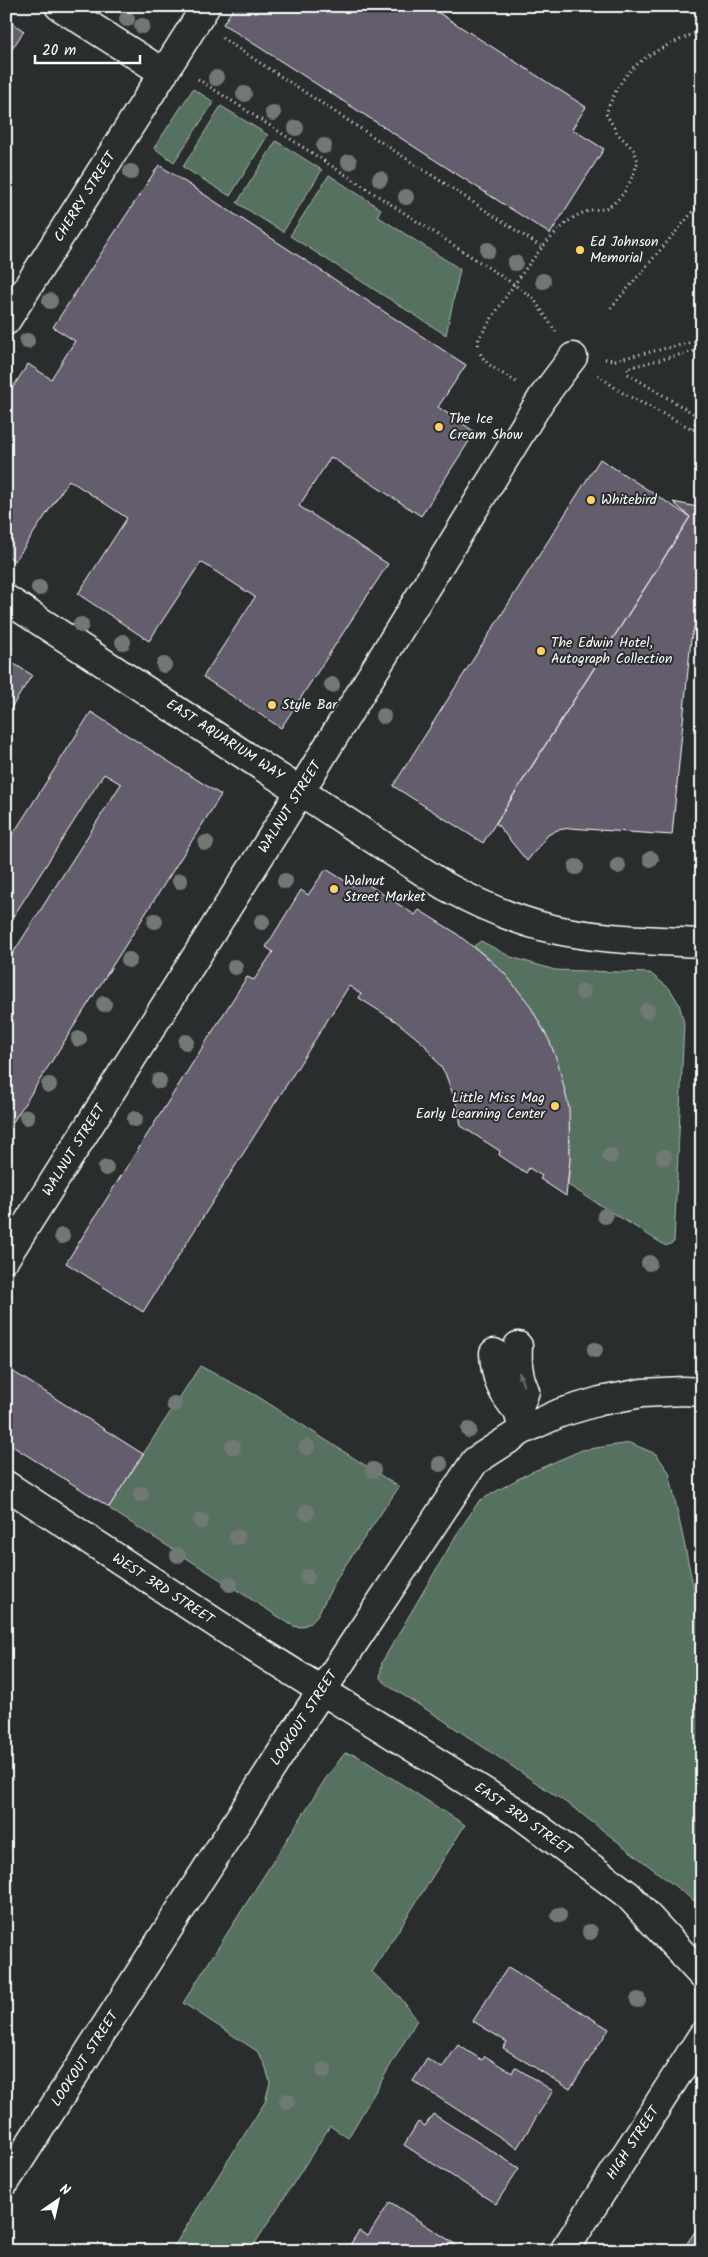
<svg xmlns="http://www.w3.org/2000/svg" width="708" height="2257" viewBox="0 0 708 2257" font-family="Kalam,sans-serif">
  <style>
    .green { fill: #57715f; stroke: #abb8af }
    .building { fill: #635d6e; stroke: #fff }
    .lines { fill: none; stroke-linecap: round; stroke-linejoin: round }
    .minor-casing { stroke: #fff; stroke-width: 31 }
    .path { stroke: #fff; stroke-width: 3; stroke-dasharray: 1 4; stroke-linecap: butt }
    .minor { stroke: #2a2d2e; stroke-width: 28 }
    .tree { fill: #717975 }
    .oneway { fill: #6a6c6d }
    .poi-dot { fill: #ffd166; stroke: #2a2d2e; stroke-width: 2 }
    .labels { text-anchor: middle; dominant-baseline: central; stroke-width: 4; stroke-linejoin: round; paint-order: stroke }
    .street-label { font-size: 14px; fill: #fff; stroke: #2a2d2e }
    .poi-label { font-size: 14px; fill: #fff; stroke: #2a2d2e; text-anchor: start }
  </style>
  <rect width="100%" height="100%" fill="#2a2d2e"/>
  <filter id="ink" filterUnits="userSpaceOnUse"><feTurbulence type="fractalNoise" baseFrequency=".02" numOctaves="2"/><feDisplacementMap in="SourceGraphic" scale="10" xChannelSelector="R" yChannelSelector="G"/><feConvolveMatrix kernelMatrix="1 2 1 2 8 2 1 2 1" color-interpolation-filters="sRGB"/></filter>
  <g filter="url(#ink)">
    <!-- green -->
    <path class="green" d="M193,89L214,102L174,162L154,148Z
      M221,106L268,135L230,196L183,167Z
      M276,141L322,170L283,232L237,203Z
      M329,175L381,209L377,216L460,269L446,335L290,236Z
      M481,941L511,957L555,970L650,973L670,989L679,1004L684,1023L674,1242L666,1246L568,1185C578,1087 549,1010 474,946Z
      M200,1366L257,1396L399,1487L340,1573L318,1614L311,1623L300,1627L293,1626L111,1510L109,1507Z
      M630,1443L656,1454L669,1472L702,1627V1903L693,1900L574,1808L437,1716L390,1687L380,1678L382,1662L457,1534L479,1501L525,1475L582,1450Z
      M345,1753L356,1755L465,1825L372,1972L400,1997L417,2020L348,2138L330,2126L250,2251H171L265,2102L270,2082L265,2065L257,2051L183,2003L326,1778Z"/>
    <!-- building -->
    <path class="building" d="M235,6H428L586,107L572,129L604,149L550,234L223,24Z
      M6,19L24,31L6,58Z
      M159,165L466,365L438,407L475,432L421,516L331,457L299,506L388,564L281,728L203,677L255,597L201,562L149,641L78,594L127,518L69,480L15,561L6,555V398L28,364L51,379L75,341L53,327Z
      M600,459L690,517L483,843L393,786Z
      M673,502L702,508V597L691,639L672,835L570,828L557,830L548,835L527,861L496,823L690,517Z
      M6,659L32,675L6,716Z
      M91,712L221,795L6,1133V964L121,784L104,774L6,928V845Z
      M326,869L353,886L358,878L415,915L419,910L453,931L490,960L506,975L529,1004L549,1040L558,1063L569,1108L570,1160L566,1196L540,1179L542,1176L529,1168L526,1173L499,1155L500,1151L461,1126L458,1108L445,1073L424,1044L397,1022L359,998L361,994L349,986L143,1312L66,1263L247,977L254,980L273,952L266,947L301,890L308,895Z
      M6,1367L143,1454L109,1507L6,1442Z
      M508,1967L609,2029L570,2089L503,2048L507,2042L473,2021Z
      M458,2045L482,2060L485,2056L512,2073L515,2067L553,2091L517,2148L413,2081L427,2059L442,2068Z
      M433,2114L519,2168L496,2204L404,2145L418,2122L425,2126Z
      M390,2202L455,2244L451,2251H346L359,2231L368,2236Z
      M702,2221V2251H682Z"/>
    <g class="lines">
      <!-- minor casing -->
      <g class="minor-casing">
        <path id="minor" d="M59,6L164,73
          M6,321L206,6
          M6,599L445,886C478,904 512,919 548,928C598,940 651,940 702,943
          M6,1257L280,824L542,398L573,357
          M518,1346C517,1363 518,1376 525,1391L518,1411L523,1430
          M494,1353C495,1377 502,1394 518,1411
          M6,1485L246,1643L518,1813L628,1895L702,1975
          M6,2181L305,1716L475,1461L523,1430L560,1413L600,1401L642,1393L683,1391L702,1392
          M564,2251L702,2036"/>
      </g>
      <!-- path -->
      <path class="path" d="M222,38L543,248
        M198,79L515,285L533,298L556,332
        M611,308L702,201
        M605,359L615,360L702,340
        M598,375L621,392L702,434
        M516,382C499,370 474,362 479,338C502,303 531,255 562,227C569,220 578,214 588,211C592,209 598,210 603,209C623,202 632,180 638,161L633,149L618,134L606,114C625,59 653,52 702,30
        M692,428L699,417L628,374L627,368L702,349"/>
      <!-- minor -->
      <use href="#minor" class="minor"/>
    </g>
    <!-- trees -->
    <g class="tree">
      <circle cx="127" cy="19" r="8"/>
      <circle cx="142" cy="26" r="8"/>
      <circle cx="216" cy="78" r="8"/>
      <circle cx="244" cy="94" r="8"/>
      <circle cx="273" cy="113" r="8"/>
      <circle cx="296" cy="128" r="8"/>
      <circle cx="324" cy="146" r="8"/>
      <circle cx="349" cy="162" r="8"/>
      <circle cx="131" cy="172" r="8"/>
      <circle cx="380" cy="179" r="8"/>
      <circle cx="406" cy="197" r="8"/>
      <circle cx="488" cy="250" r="8"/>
      <circle cx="515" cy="263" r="8"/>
      <circle cx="543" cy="281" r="8"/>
      <circle cx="50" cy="301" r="8"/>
      <circle cx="27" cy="341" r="8"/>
      <circle cx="39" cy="588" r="8"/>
      <circle cx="81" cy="625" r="8"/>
      <circle cx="123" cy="642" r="8"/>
      <circle cx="164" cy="665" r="8"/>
      <circle cx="332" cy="685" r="8"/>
      <circle cx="383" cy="716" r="8"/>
      <circle cx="206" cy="843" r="8"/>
      <circle cx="651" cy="859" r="8"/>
      <circle cx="618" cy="866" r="8"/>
      <circle cx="576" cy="867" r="8"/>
      <circle cx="180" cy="881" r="8"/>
      <circle cx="285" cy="881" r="8"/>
      <circle cx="155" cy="921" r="8"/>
      <circle cx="262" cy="922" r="8"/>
      <circle cx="129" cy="960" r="8"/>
      <circle cx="235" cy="967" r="8"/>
      <circle cx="583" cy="992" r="8"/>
      <circle cx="104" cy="1004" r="8"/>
      <circle cx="647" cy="1011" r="8"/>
      <circle cx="79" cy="1039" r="8"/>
      <circle cx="186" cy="1042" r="8"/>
      <circle cx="159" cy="1081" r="8"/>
      <circle cx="49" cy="1085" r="8"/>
      <circle cx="27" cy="1117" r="8"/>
      <circle cx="135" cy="1119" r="8"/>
      <circle cx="610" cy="1156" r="8"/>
      <circle cx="664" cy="1157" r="8"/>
      <circle cx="106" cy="1168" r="8"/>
      <circle cx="605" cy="1216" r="8"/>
      <circle cx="62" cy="1236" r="8"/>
      <circle cx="649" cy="1263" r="8"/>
      <circle cx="595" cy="1350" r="8"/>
      <circle cx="174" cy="1404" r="8"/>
      <circle cx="469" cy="1430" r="8"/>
      <circle cx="233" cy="1447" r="8"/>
      <circle cx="307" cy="1447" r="8"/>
      <circle cx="440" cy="1464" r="8"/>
      <circle cx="373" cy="1470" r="8"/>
      <circle cx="141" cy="1494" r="8"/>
      <circle cx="307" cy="1512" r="8"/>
      <circle cx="201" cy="1521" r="8"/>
      <circle cx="237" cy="1537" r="8"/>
      <circle cx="178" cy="1555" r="8"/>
      <circle cx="307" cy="1577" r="8"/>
      <circle cx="230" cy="1584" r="8"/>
      <circle cx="559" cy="1915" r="8"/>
      <circle cx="590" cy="1932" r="8"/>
      <circle cx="638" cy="2000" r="8"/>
      <circle cx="324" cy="2070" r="8"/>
      <circle cx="287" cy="2101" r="8"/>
    </g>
    <!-- one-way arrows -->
    <defs><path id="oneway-solid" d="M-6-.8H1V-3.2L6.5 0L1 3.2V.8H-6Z" transform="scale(1.25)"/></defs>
    <use class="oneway" href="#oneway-solid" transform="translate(521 1379) rotate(-108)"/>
  </g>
  <!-- markers -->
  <g class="poi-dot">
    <circle cx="580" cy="250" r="5"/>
    <circle cx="439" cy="427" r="5"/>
    <circle cx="591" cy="500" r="5"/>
    <circle cx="541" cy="651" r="5"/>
    <circle cx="272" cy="705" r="5"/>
    <circle cx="334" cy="889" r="5"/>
    <circle cx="555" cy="1106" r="5"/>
  </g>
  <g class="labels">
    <!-- street labels -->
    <g class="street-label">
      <text transform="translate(85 197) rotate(-58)">CHERRY STREET</text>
      <text transform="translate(225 740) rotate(33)">EAST AQUARIUM WAY</text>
      <text transform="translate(290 807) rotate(-58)">WALNUT STREET</text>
      <text transform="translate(74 1150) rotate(-58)">WALNUT STREET</text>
      <text transform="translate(163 1589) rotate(33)">WEST 3RD STREET</text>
      <text transform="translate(304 1718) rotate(-57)">LOOKOUT STREET</text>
      <text transform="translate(523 1819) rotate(35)">EAST 3RD STREET</text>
      <text transform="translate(85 2059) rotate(-57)">LOOKOUT STREET</text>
      <text transform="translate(633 2143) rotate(-57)">HIGH STREET</text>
    </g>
    <!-- poi labels -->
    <g class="poi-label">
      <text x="590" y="242">Ed Johnson<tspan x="590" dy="16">Memorial</tspan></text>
      <text x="449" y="419">The Ice<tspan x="449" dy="16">Cream Show</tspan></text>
      <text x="601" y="500">Whitebird</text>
      <text x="551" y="643">The Edwin Hotel,<tspan x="551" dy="16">Autograph Collection</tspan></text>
      <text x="282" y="705">Style Bar</text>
      <text x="344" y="881">Walnut<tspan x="344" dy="16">Street Market</tspan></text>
      <text x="545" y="1098" text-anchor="end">Little Miss Mag<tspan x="545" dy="16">Early Learning Center</tspan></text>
    </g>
  </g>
  <!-- margin -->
  <rect width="708" height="2257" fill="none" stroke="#2a2d2e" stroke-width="25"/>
  <rect x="12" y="12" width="683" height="2232" fill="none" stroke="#fff" stroke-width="2" filter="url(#ink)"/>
  <!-- north arrow -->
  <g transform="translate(58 2200) rotate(34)" stroke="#2a2d2e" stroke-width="4" paint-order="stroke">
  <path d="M0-4L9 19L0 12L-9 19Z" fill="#ffffff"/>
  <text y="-8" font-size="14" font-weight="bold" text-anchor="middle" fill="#ffffff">N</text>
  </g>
  <!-- scale -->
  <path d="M35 55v8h105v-8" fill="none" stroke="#ffffff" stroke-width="2.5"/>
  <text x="42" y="55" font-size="15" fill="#ffffff" stroke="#2a2d2e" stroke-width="4" paint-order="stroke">20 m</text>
</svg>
